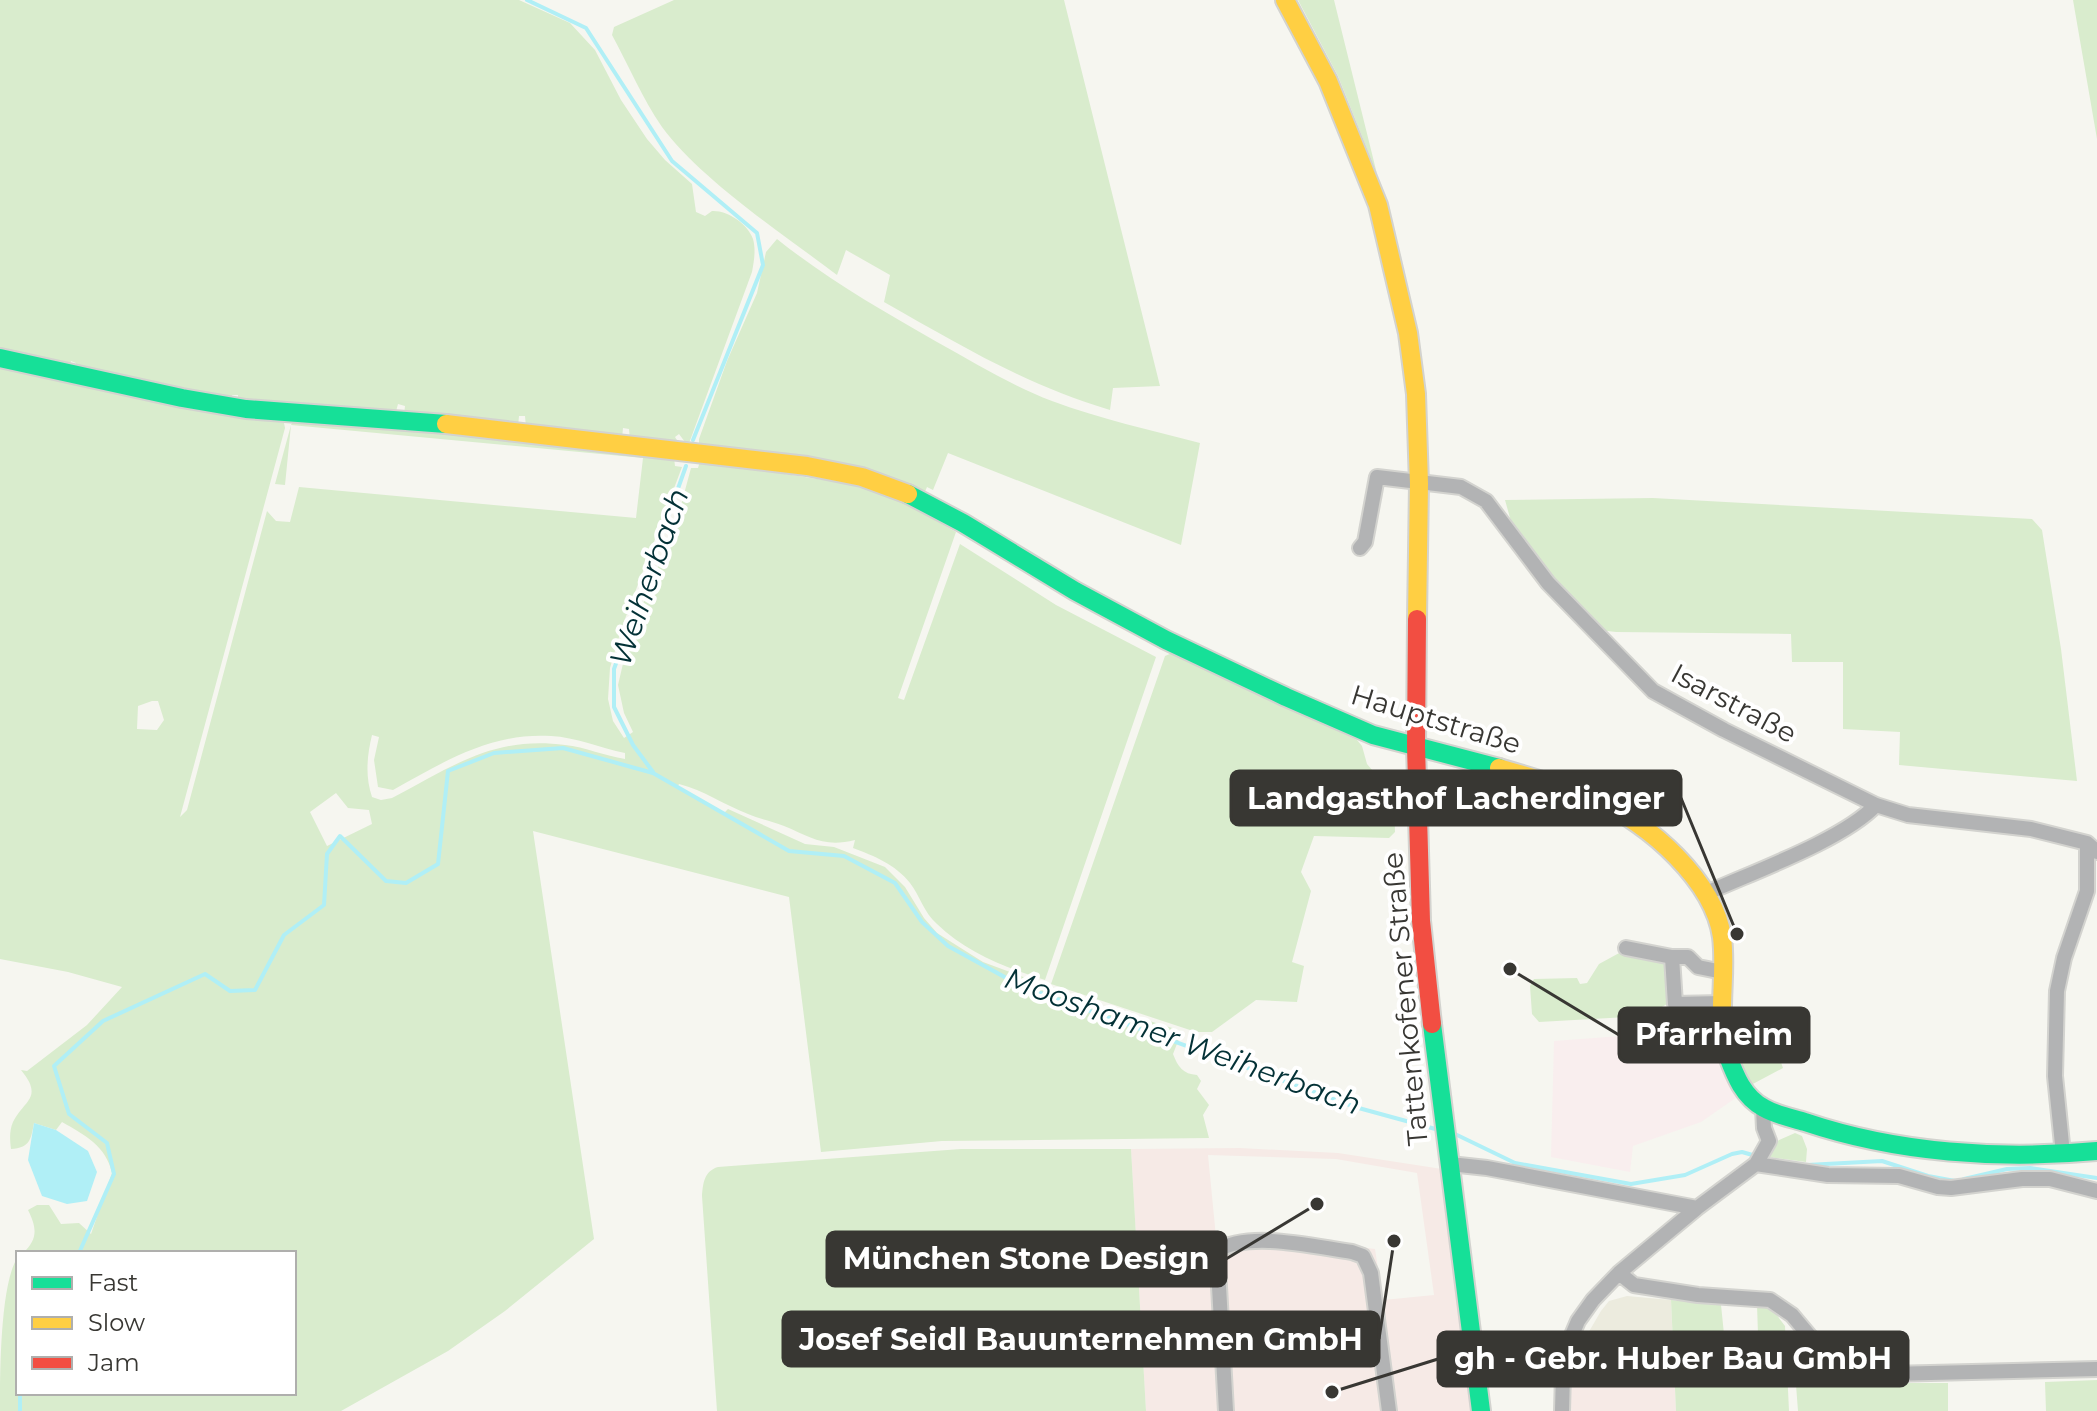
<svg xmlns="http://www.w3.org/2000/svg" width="2097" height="1411" viewBox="0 0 2097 1411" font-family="Montserrat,sans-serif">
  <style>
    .commercial { fill: #f6eae6; fill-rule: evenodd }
    .industrial { fill: #f9eeee }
    .built { fill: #ecebde }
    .green { fill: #d9eccd; fill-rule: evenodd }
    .water { fill: #b0eff6 }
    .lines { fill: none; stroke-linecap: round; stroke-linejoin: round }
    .stream { stroke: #b0eff6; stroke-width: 4 }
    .street-casing { stroke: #d3d3cf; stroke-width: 18 }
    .fast-casing { stroke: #d3d3cf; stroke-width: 22 }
    .slow-casing { stroke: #d3d3cf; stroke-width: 22 }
    .jam-casing { stroke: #d3d3cf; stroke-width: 22 }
    .street { stroke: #b2b3b4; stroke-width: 14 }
    .fast { stroke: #16e098; stroke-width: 18 }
    .slow { stroke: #ffcf43; stroke-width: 18 }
    .jam { stroke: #f24e42; stroke-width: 18 }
    .labels { text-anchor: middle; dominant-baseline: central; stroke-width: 8; stroke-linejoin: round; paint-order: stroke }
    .street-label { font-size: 28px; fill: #383733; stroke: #fff }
    .water-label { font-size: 30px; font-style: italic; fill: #033136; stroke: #fff }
    .leader { fill: none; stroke: #383733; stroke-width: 3 }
    .callout-dot { fill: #383733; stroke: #fff; stroke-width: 3 }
    .callout { fill: #383733; stroke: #383733; stroke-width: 3 }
    .callout-label { font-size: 30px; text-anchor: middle; font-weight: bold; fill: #fff }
  </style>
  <rect width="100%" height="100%" fill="#f6f6f0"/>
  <!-- commercial -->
  <path class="commercial" d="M1240,1148L1338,1153L1442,1169L1472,1411H1146L1131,1149ZM1208,1155L1336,1159L1417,1173L1434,1295L1383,1300L1375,1249L1273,1236L1216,1237Z
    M1615,1370L1616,1373L1674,1370L1676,1411H1570L1571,1372Z"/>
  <!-- industrial -->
  <path class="industrial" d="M1713,1029L1737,1097L1701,1122L1633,1146L1630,1172L1551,1157L1554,1041Z"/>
  <!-- built -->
  <path class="built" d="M1627,1296L1671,1300L1674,1370L1628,1373L1627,1358L1614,1359L1613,1345L1580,1347L1601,1311L1609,1301Z"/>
  <!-- green -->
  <path class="green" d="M0,0H519L570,23L595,50L621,100L647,139L665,160L692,184L696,212L705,216L712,211C727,210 748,224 753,239C756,250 754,261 752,272L688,446L679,434L675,437L680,445L630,440L629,429L623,428L622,438L526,427L525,416H519L518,426L404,415L405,406L398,404L395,415L238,403V395H232L231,402L75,370L76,363L71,361L69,369L0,352Z
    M674,0H1064L1160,386L1113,388L1110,410C1026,385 960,345 884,302L890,275L846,250L837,275C783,234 701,180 662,127C642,98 629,66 612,35L614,27Z
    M1298,0H1334L1377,174L1338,76Z
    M2073,0H2097V139Z
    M777,239C827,279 881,310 937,342C975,363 1012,386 1052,401C1100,419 1151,430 1200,443L1181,545L948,453L933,490L927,487L924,494L699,447V439L727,361L757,293L766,252Z
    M0,367L284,423L285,428L180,817L187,810L267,511L276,521L290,522L299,487L636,518L643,458L291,425L285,485L275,484L291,425L292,423L415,429L674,458L675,466L682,467L622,627L610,668L608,699L613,721L624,738L633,732L624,713L618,685L629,638L677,520L691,468H698L700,461L857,485L894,497L956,532L898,698L904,700L960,544L1056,605L1156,657L1045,980C1006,968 967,953 937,924C924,913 920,896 910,883C895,864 874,856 853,848L855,840C824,848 811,837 784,826C772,821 759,819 748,814C724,805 704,790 679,784L677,788L723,814L728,809L805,844L834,847L885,867L905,887L924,918L937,933L983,962L1104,1007L1182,1031L1173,1054C1178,1067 1183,1074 1197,1075L1201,1081L1197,1089L1209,1105L1203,1115L1209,1138L942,1141L821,1152L789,897L533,831L594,1239L505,1311L448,1351L341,1411H0C0,1375 0,1282 18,1257V1393H294V1253H23C38,1239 37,1228 28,1210L37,1205H49L61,1224L79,1223L91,1234L112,1173C106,1146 85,1135 62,1122L56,1130L34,1123C31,1139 30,1148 11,1149C10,1141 9,1131 13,1122C24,1100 44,1098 21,1070L27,1071L87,1025L122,987L68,972L0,959ZM152,701H158L164,720L157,730L137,729L138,706ZM372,735L379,737L374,760L378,787L393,790C443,762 492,732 551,736C575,737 601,748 625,753V759C605,756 585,747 565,745C495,735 451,767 392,798L381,800L372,797C365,776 367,756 372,735ZM336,793L348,808L369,810L372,824L327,846L310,812Z
    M1653,498L2032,519L2042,530L2061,649L2077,781L1899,765L1900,732L1843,729V662H1792L1791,634L1616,632L1599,630L1554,581L1512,525L1505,500Z
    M1172,653L1357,740L1362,746L1367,764L1394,796L1395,832L1389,838L1314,836L1301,872L1311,891L1292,962L1304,966L1297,1002L1256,1000L1212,1032H1196L1051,984L1165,656Z
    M1621,952L1668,959L1671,1002L1645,1016L1539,1022L1532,1014L1530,986L1534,979L1577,978L1580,984L1587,983L1599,964Z
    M1755,1050L1777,1051L1783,1068L1749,1086L1740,1057Z
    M1795,1133L1802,1136L1807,1149L1806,1162L1769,1157L1777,1141Z
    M961,1149H1131L1146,1411H717L702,1196C703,1184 704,1171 718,1167Z
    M1671,1300L1721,1305L1724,1334H1758L1757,1305L1773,1310L1785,1326L1789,1411H1676Z
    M1801,1374L1890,1383H1948V1411H1798L1796,1385Z
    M2097,1380V1411H2046L2045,1382Z"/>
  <!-- water -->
  <path class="water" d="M34,1123L56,1130L88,1151L97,1172L87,1201L67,1204L42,1196L28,1160Z"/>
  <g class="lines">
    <!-- stream -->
    <path class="stream" d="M527,0L586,28L672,161L757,233L763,265L693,440
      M653,772L633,745L614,707V669L686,466
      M1455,1134L1515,1163L1631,1184L1685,1175L1732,1154L1742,1152L1756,1156
      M1807,1165L1882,1161L1928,1176L1955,1181
      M1964,1179L2007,1169L2030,1168L2097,1178
      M79,1253L114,1174L107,1143L69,1114L54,1066L103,1021L205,974L230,991L255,990L284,935L324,905L327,854L340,836L386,881L406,883L438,864L448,771L494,753L563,748L653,773L789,851L844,856L895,883L922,922L948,946L1021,986L1355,1107L1439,1130
      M20,1393V1411"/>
    <!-- street casing -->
    <g class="street-casing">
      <path id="street" d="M1360,548L1365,542L1377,477L1461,487L1486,501L1548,583L1653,691L1724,730L1876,805L1908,815L2031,829L2087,843L2097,852
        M1707,893C1753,872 1843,840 1876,805
        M1626,948L1672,957H1688L1698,967L1723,972
        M1672,957L1675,1004L1722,1003
        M2063,1154L2055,1076L2057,991L2064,958L2087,891V843
        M1450,1164L1487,1168L1697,1208
        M1756,1164L1828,1175L1899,1176L1938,1187L1951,1188L2022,1179H2050L2097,1191
        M1619,1273L1634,1285L1698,1295L1770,1300L1792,1315L1828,1358L1857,1369L1889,1374L2097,1369
        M1226,1411L1217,1251C1249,1230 1315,1247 1352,1252L1363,1256L1371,1273L1389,1411
        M1562,1411L1563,1374L1567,1347L1578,1321L1593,1300L1619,1273L1697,1208L1756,1164L1769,1141L1764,1128L1763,1108"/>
    </g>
    <!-- fast casing -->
    <g class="fast-casing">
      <path id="fast" d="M0,358L182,398L246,409L446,424
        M908,494L963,523L1075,591L1166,640L1286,697L1373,735L1499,768
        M1432,1024L1481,1411
        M1727,1054C1735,1075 1743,1097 1764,1108C1776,1115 1792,1118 1805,1122C1897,1153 2000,1160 2097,1151"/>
    </g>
    <!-- slow casing -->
    <g class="slow-casing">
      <path id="slow" d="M1285,0L1328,81L1378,205L1408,333L1416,394L1419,484L1417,619
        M446,424L807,466L862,477L908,494
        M1499,768C1532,778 1566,787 1598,801C1649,823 1714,881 1722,937C1727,976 1716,1016 1727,1054"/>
    </g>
    <!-- jam casing -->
    <g class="jam-casing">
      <path id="jam" d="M1417,619L1416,746L1421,921L1432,1024"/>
    </g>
    <!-- street -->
    <use href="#street" class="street"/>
    <!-- fast -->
    <use href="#fast" class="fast"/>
    <!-- slow -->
    <use href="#slow" class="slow"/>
    <!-- jam -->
    <use href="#jam" class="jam"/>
  </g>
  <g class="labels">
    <!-- street labels -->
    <g class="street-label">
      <text transform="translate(1734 703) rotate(28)">Isarstraße</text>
      <text transform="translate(1436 719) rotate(17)">Hauptstraße</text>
      <text transform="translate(1405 999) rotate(-95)">Tattenkofener Straße</text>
    </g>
    <!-- water labels -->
    <g class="water-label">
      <text transform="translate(649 577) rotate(-71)">Weiherbach</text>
      <text transform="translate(1183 1041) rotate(20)">Mooshamer Weiherbach</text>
    </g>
  </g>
  <!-- callouts -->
  <path class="leader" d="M1737 934L1681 798M1510 969L1619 1035M1317 1204L1226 1259M1394 1241L1379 1339M1332 1392L1438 1359"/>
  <g class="callout-dot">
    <circle cx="1737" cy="934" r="8"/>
    <circle cx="1510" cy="969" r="8"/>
    <circle cx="1317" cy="1204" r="8"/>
    <circle cx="1394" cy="1241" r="8"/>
    <circle cx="1332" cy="1392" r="8"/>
  </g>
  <g class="callout">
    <rect x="1231" y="771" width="450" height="54" rx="8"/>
    <rect x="1619" y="1008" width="190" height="54" rx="8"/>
    <rect x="827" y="1232" width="399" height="54" rx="8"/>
    <rect x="783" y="1312" width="596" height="54" rx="8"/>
    <rect x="1438" y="1332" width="470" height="54" rx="8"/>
  </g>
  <g class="callout-label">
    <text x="1456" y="809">Landgasthof Lacherdinger</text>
    <text x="1714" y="1045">Pfarrheim</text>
    <text x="1026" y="1269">München Stone Design</text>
    <text x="1081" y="1350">Josef Seidl Bauunternehmen GmbH</text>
    <text x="1673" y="1369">gh - Gebr. Huber Bau GmbH</text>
  </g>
  <!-- legend -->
  <rect x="16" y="1251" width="280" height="144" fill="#ffffff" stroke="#afafad" stroke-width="2"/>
  <rect x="32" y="1277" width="40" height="12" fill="#16e098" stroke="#afafad" stroke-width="2"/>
  <text x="88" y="1291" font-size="24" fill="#383733">Fast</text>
  <rect x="32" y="1317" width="40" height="12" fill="#ffcf43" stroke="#afafad" stroke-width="2"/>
  <text x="88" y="1331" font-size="24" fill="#383733">Slow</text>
  <rect x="32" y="1357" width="40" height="12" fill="#f24e42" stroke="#afafad" stroke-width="2"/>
  <text x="88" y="1371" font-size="24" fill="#383733">Jam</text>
</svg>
